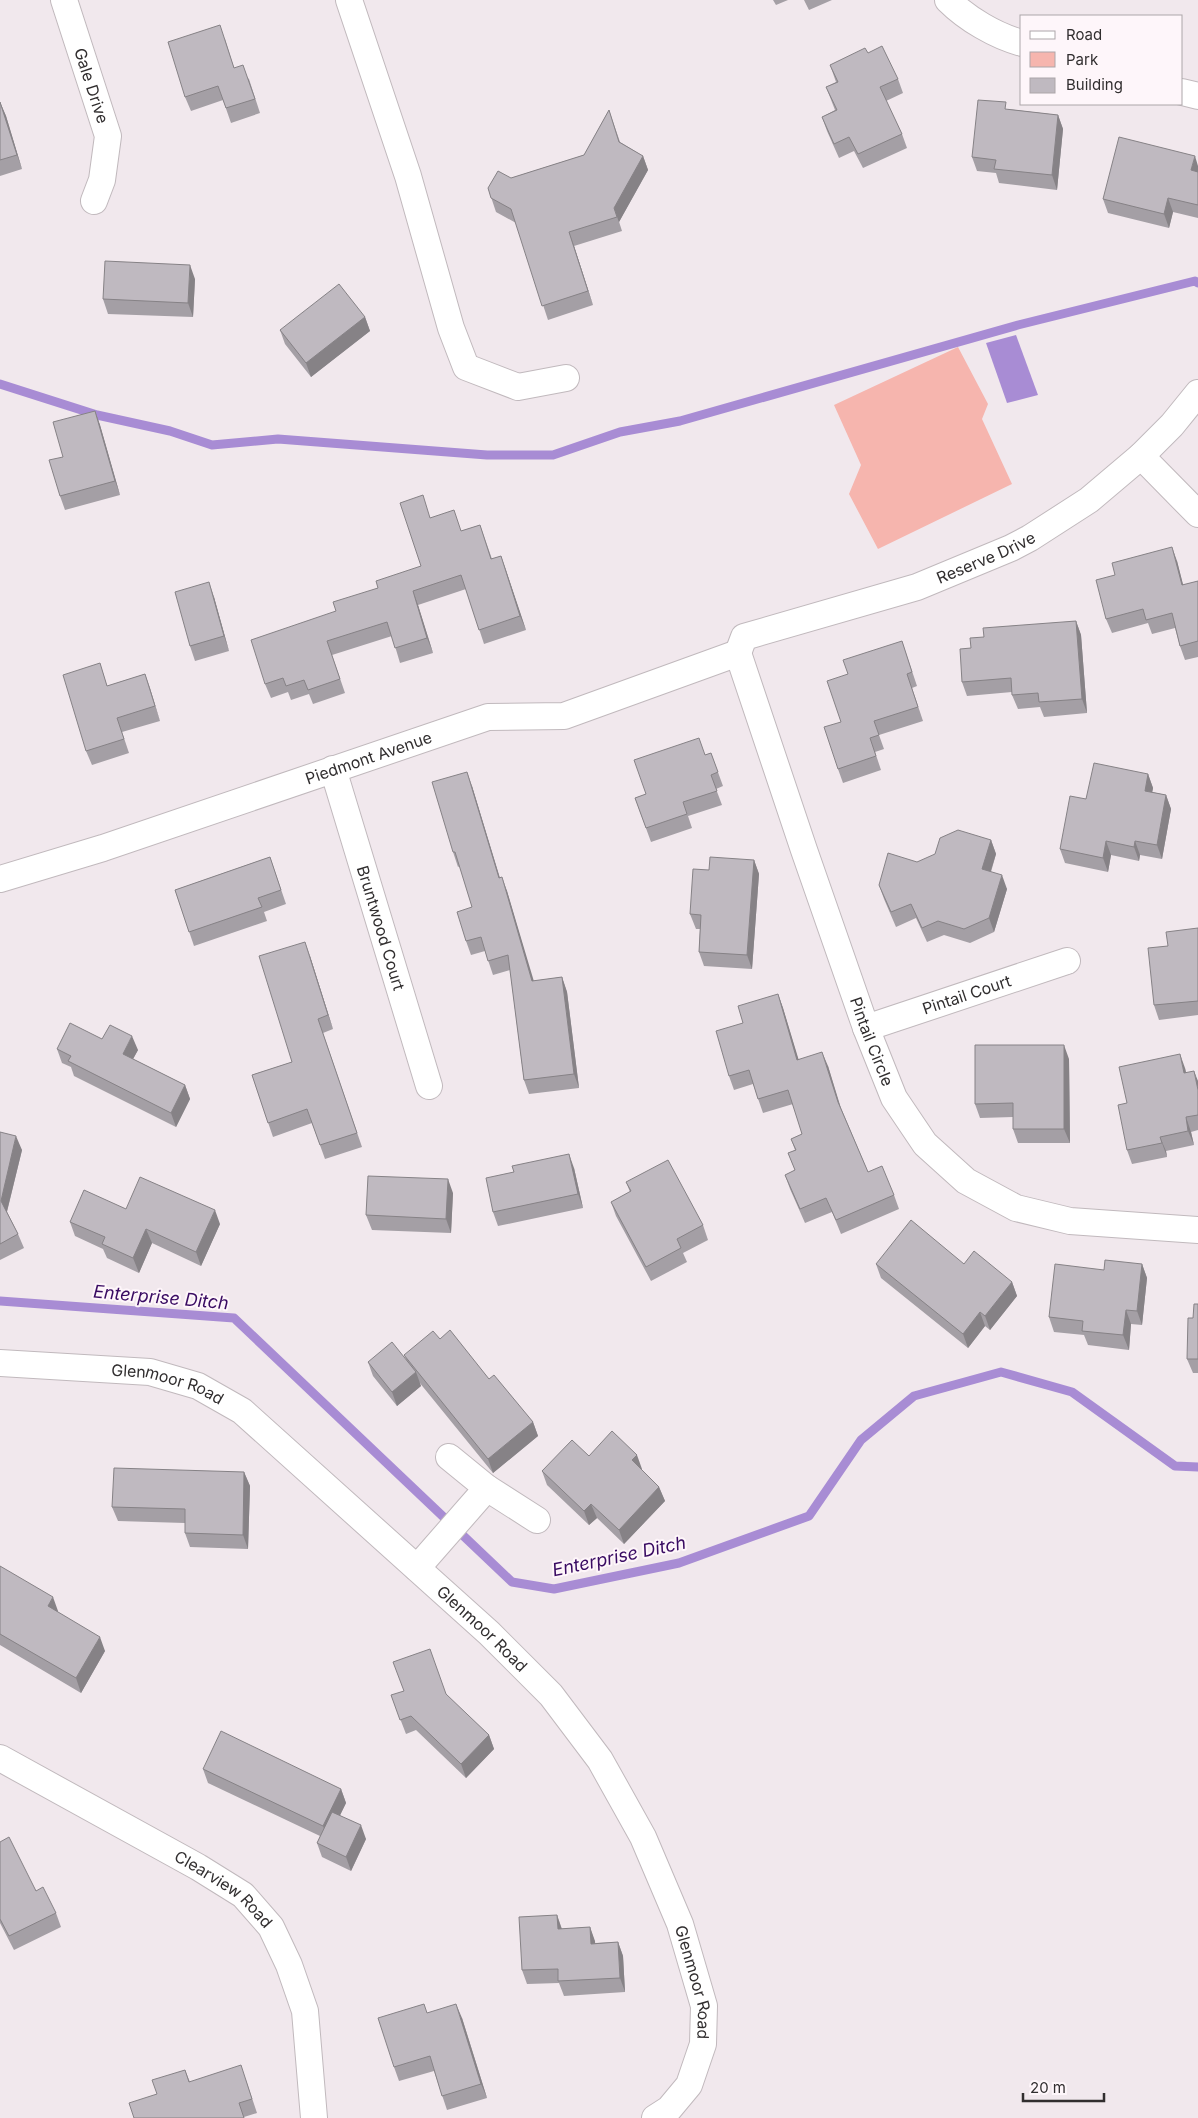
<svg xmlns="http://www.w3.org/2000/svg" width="1198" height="2118" viewBox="0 0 1198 2118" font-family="Inter,sans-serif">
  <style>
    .green { fill: #f6b5ae }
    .water { fill: #a88cd4 }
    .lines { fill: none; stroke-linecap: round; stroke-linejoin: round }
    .stream { stroke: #a88cd4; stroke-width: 9 }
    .minor-casing { stroke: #c1b9bd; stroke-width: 28 }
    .minor { stroke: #fff; stroke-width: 26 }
    .wall { fill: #a49fa5 }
    .shaded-wall { fill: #868286 }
    .building { fill: #bfb9c0; stroke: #868286 }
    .labels { text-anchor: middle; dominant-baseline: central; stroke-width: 4; stroke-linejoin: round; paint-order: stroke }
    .street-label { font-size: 16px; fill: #312e2f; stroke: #fef6fa }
    .water-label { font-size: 18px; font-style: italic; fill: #390b62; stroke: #fef6fa }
  </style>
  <rect width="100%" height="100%" fill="#f1e8ed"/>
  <!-- green -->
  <path class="green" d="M958,347L988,404L982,419L1012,484L878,549L849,494L861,465L834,405Z"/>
  <!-- water -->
  <path class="water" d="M1016,335L1038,395L1007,403L986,343Z"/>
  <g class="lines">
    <!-- stream -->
    <path class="stream" d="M0,384L97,415L170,431L212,445L278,439L487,455H553L620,432L680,421L1018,325L1195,281L1198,283
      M0,1301L234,1318L512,1582L554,1589L679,1563L809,1516L861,1440L914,1396L1001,1372L1072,1392L1175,1466L1198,1467"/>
    <!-- minor casing -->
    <g class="minor-casing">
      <g id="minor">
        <path id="s1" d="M64,0L108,136L102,180L94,201"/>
        <path d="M349,0L408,176L451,328L466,367L518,387L566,378"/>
        <path d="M948,0C967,19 996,36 1022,43"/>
        <path d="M1182,92L1198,96"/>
        <path d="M1141,456L1198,514"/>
        <path id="s2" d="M738,653L804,850L866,1028L894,1098L925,1144L966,1181L1016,1208L1070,1221L1198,1230"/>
        <path id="s3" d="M738,653L744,637L917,587L1011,548L1030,538L1089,500L1141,456L1172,425L1198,393"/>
        <path id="s4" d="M333,769L429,1086"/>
        <path id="s5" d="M0,879L103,848L488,717L564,716L738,653"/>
        <path id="s6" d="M866,1028L1067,961"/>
        <path id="s7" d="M0,1363L150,1372L198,1386L242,1411L489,1633L551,1695L600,1760L643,1837L680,1924L704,2006L703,2044L689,2085L669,2109L655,2118"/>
        <path d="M487,1488L537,1520"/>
        <path d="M417,1568L487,1488L449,1457"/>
        <path id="s8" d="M0,1758L198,1867L243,1895L271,1927L289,1965L305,2011L314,2118"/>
      </g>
    </g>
    <!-- minor -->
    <use href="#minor" class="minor"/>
  </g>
  <!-- wall -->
  <path class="wall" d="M773,0H788L776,5Z
    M804,0H832L809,10Z
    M225,39L234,68L249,79L260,113L231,123L223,100L191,111L185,97Z
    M868,53L898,79L903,93L886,101L902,134L907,148L863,168L854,151L839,158L827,131L822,117L835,110L826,87L836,82L830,65Z
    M0,102L6,116L22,169L0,176Z
    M1008,109L1058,115L1063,129L1057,190L999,183L996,173L977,171L972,157Z
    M609,110L620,142L643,156L648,170L619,222L622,231L574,246L593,305L548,320L516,223L496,212L488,188L511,178L584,155Z
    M1198,166V218L1173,212L1169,228L1108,213L1103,199Z
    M195,279L193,317L108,314L103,299Z
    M365,317L370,331L311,377L285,344L280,330Z
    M95,411L100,425L120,495L65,510L60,496L63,457Z
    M431,518L461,531L480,525L492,559L501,556L526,630L484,644L466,589L418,605L433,653L400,663L392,636L332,655L345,693L313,704L309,694L291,700L288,692L271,698L265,684L336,611L378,588L421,566Z
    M1177,561L1183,585L1198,581V657L1185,660L1180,646L1175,628L1152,634L1148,623L1112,633L1106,619Z
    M214,597L229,651L195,661L190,646Z
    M1076,621L1081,635L1087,713L1044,717L1040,707L1018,709L1012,695V692L967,696L962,682L971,648L984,637Z
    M902,641L917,686L912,688L923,721L879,735L884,749L875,752L881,770L843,783L838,769L848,674Z
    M100,663L107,686L145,674L160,721L122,732L129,753L92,765L86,751Z
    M711,753L723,786L716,789L722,805L688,816L692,828L651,842L635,798L646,794L705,755Z
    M1148,774L1153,788L1152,792L1166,795L1171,809L1162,859L1140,855L1139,861L1111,855L1108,872L1065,863L1060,849L1086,799Z
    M472,786L500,878L507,891L533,981L562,977L567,992L579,1088L529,1094L524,1080L510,970L493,975L485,951L471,955L466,941L472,907L460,866L458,867L453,852Z
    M991,840L996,854L991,872L1007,889L994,932L970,943L944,935L927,942L916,918L896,927L884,899L879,885L917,862Z
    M270,857L286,904L264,912L267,921L194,946L175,890Z
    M754,860L759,874L752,969L704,966L699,952L700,929H696L690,914L709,870Z
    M1198,928V1015L1159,1020L1154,1005L1168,946Z
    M310,956L333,1029L323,1033L362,1147L325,1159L312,1123L273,1137L252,1075L292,1062Z
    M778,994L783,1008L798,1059L828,1066L841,1108L868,1172L894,1195L899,1209L841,1234L832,1212L805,1223L790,1189L785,1175L795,1170L788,1153L795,1150L791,1139L802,1134L793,1104L763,1113L753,1084L734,1090L729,1076L743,1023Z
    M102,1039L138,1050L133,1059L185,1085L190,1099L176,1127L74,1076L71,1067L62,1063L57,1049Z
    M1069,1059L1070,1143H1018L1013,1129V1117L980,1118L975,1104Z
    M1185,1068L1186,1073L1198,1081V1130L1191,1132L1194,1145L1166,1151L1167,1157L1132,1164L1127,1150V1103Z
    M0,1132L22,1150L7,1212L18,1234L24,1248L0,1260Z
    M574,1168L583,1208L498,1226L493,1212L514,1172Z
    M626,1182L703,1225L708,1240L683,1253L687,1262L651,1281L616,1216L611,1202L630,1192Z
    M453,1193L451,1233L372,1230L366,1215Z
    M126,1209L220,1224L201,1266L152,1243L139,1273L107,1258L103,1249L75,1236L70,1222Z
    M876,1264H964L1012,1282L1017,1296L990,1330L985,1326L968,1348L881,1278Z
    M1142,1264L1147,1278L1142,1325L1131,1324L1129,1350L1088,1345L1084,1335L1054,1332L1049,1317L1104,1270Z
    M1198,1304V1373H1193L1187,1359L1193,1318Z
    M440,1339L489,1379L533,1422L538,1436L493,1473L419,1382L421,1386L397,1406L373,1376L368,1362L406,1359L404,1355Z
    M589,1456L642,1469V1470L659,1487L665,1501L624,1544L597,1518L589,1525L547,1485L542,1471Z
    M244,1472L250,1486L248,1549L190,1547L185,1533V1523L118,1521L112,1507Z
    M0,1566L58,1611V1612L105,1651L81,1693L0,1645Z
    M391,1695H446L489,1735L494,1749L466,1778L416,1730L406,1734Z
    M203,1769L341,1789L346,1803L340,1815L366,1839L351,1871L322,1857L317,1843L320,1836L208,1783Z
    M0,1842L36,1891L56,1913L61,1927L14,1950L0,1923Z
    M557,1915L562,1929L590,1927L595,1943L618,1942L623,1956L625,1992L564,1996L559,1983L527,1984L522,1970Z
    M427,2013L462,2018L487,2098L447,2110L434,2071L399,2081L394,2067Z
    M185,2070L190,2082L246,2080L257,2113L244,2117L157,2094Z"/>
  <!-- shaded-wall -->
  <path class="shaded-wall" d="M0,102L6,116L22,169L17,155Z
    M1058,115L1063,129L1057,190L1052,175Z
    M643,156L648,170L619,222L622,231L614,208Z
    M1195,156L1198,166V178L1191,170Z
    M1168,198L1173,212L1169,228L1164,214Z
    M569,232L574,246L593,305L588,291Z
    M190,265L195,279L193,317L188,303Z
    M365,317L370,331L311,377L306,363Z
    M95,411L100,425L120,495L115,481Z
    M1172,547L1177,561L1187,600L1182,585Z
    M501,556L506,570L526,630L520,616Z
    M209,582L214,597L229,651L224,636Z
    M413,591L418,605L433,653L427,638Z
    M1076,621L1081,635L1087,713L1082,699Z
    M145,674L150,688L160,721L155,706Z
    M467,772L472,786L504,892L499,878Z
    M1148,774L1153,788L1150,805L1145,791Z
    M1166,795L1171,809L1162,859L1157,845Z
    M991,840L996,854L987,883L982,869Z
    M1106,841L1111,855L1108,872L1103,858Z
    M1135,841L1140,855L1139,861L1134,847Z
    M754,860L759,874L752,969L747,955Z
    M1002,875L1007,889L994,932L989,918Z
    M502,877L507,891L538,995L532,981Z
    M305,942L310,956L333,1029L328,1015Z
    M562,977L567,992L579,1088L574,1074Z
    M778,994L783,1008L803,1074L797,1060Z
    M132,1036L138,1050L128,1068L123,1054Z
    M1064,1045L1069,1059L1070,1143L1064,1129Z
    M822,1052L828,1066L843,1116L838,1102Z
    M1180,1054L1185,1068L1189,1087L1184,1073Z
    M1194,1071L1198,1081V1090Z
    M185,1085L190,1099L176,1127L171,1113Z
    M1186,1117L1191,1132L1194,1145L1188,1131Z
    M16,1136L22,1150L6,1215L1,1201Z
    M1160,1137L1166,1151L1167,1157L1162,1143Z
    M569,1154L574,1168L583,1208L578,1194Z
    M448,1179L453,1193L451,1233L446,1219Z
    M215,1210L220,1224L201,1266L196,1252Z
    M146,1229L152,1243L139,1273L133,1258Z
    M1142,1264L1147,1278L1142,1325L1137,1311Z
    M1012,1282L1017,1296L990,1330L985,1316Z
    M1126,1310L1131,1324L1129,1350L1123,1335Z
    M980,1312L985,1326L968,1348L963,1334Z
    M416,1372L421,1386L397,1406L392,1392Z
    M533,1422L538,1436L493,1473L488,1459Z
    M637,1455L642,1469L637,1475L632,1460Z
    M244,1472L250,1486L248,1549L243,1535Z
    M659,1487L665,1501L624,1544L619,1530Z
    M591,1504L597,1518L589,1525L584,1511Z
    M53,1597L58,1611L53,1620L48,1606Z
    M100,1637L105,1651L81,1693L76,1678Z
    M489,1735L494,1749L466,1778L461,1764Z
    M341,1789L346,1803L328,1840L323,1826Z
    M361,1825L366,1839L351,1871L346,1857Z
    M557,1915L562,1930L558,1929Z
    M590,1927L595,1941L596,1958L591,1944Z
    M618,1942L623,1956L625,1992L620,1978Z
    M456,2004L462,2018L487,2098L481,2084Z"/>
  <!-- building -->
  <path class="building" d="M220,25L234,68L243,65L255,99L226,108L218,86L185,97L168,42Z
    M882,46L898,79L880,87L902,134L858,154L849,137L834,144L822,117L837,110L826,87L838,82L830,65L865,48L868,53Z
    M978,100L1006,102L1005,109L1058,115L1052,175L994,169L996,160L972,157Z
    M0,102L17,155L0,160Z
    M609,110L619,142L643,156L614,208L617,217L569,232L588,291L542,306L511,209L491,198L488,188L498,171L511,178L584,155Z
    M1119,137L1195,156L1191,170L1198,172V205L1168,198L1164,214L1103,199Z
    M105,261L190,265L188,303L103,299Z
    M339,284L365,317L306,363L280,330Z
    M95,411L115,481L60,496L49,460L63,457L53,422Z
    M423,495L430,518L454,510L461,531L480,525L491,559L501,556L520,616L479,630L461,575L413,591L427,638L395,648L387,622L327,641L340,679L308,690L304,680L286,686L283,678L265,684L251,640L336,611L333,602L378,588L376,581L421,566L400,503Z
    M1172,547L1182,585L1198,581V641L1180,646L1172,613L1146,620L1143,609L1106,619L1096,580L1115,575L1112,563Z
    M209,582L224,636L190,646L175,592Z
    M1076,621L1082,699L1039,702L1038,693L1012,695L1011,678L962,682L960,649L971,648L970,638L984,637L983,628Z
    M902,641L912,672L907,674L918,707L874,721L879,735L870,738L876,756L838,769L824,727L841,722L827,681L848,674L843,660Z
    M100,663L107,686L145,674L155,706L117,718L124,739L86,751L63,675Z
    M699,738L705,755L711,753L718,772L711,775L717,791L683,802L687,814L646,828L635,798L646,794L634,760Z
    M1094,763L1148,774L1145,791L1166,795L1157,845L1135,841L1134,847L1106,841L1103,858L1060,849L1070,796L1086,799Z
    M467,772L499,878L502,877L532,981L562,977L574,1074L524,1080L508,955L488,961L481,937L466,941L457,912L472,907L455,852H453L432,782Z
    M958,830L991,840L982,869L1002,875L989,918L964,929L938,921L922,928L911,904L891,912L879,885L888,853L917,862L935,854L940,838Z
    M270,857L281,890L258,898L262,907L189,932L175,890Z
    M710,857L754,860L747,955L699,952L701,915L690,914L693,869L709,870Z
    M1198,928V1001L1154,1005L1148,948L1168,946L1166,932Z
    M305,942L328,1015L318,1019L357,1133L320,1145L307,1109L268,1123L252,1075L292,1062L259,956Z
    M778,994L797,1060L822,1052L838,1102L868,1172L882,1166L894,1195L836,1220L826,1198L800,1209L785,1175L795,1170L788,1153L796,1150L791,1139L802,1134L788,1090L758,1099L749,1070L729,1076L716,1031L743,1023L738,1006Z
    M70,1023L102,1039L110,1025L132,1036L123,1054L185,1085L171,1113L68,1061L71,1056L57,1049Z
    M975,1045H1064V1129H1013V1103L975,1104Z
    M1180,1054L1184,1073L1194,1071L1198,1090V1115L1186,1117L1188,1131L1160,1137L1162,1143L1127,1150L1118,1105L1127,1103L1119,1067Z
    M0,1132L16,1136L1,1201L18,1234L0,1244Z
    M569,1154L578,1194L493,1212L486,1178L514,1172L512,1166Z
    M668,1160L703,1225L677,1239L681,1248L646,1267L611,1202L631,1191L626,1182Z
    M368,1176L448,1179L446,1219L366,1215Z
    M140,1177L215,1210L196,1252L146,1229L133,1258L102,1244L105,1237L70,1222L84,1190L126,1209Z
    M911,1220L964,1264L974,1251L1012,1282L985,1316L980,1312L963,1334L876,1264Z
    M1105,1260L1142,1264L1137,1311L1126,1310L1123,1335L1082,1331L1083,1321L1049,1317L1055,1264L1104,1270Z
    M1194,1304H1198V1359H1187L1188,1318H1193Z
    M450,1330L489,1379L494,1375L533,1422L488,1459L404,1355L433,1331L440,1339Z
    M392,1342L416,1372L392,1392L368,1362Z
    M612,1431L637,1455L632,1460L659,1487L619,1530L591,1504L584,1511L542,1471L572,1440L589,1456Z
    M114,1468L244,1472L243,1535L185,1533V1509L112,1507Z
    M0,1566L53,1597L48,1606L100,1637L76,1678L0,1634Z
    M430,1649L446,1694L489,1735L461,1764L411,1716L400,1720L391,1695L404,1691L393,1662Z
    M221,1731L341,1789L323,1826L203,1769Z
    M332,1812L361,1825L346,1857L317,1843Z
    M9,1837L36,1891L43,1887L56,1913L9,1936L0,1919V1842Z
    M557,1915L558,1929L590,1927L591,1944L618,1942L620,1978L558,1981V1969L522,1970L519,1917Z
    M424,2004L427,2013L456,2004L481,2084L442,2096L430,2056L394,2067L378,2018Z
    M241,2065L252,2099L239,2103L244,2118H134L129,2103L157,2094L152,2080L185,2070L189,2082Z"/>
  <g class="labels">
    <!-- street labels -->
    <g class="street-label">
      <text stroke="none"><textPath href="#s1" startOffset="90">Gale Drive</textPath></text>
      <text stroke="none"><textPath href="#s3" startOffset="272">Reserve Drive</textPath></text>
      <text stroke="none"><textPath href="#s5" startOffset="388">Piedmont Avenue</textPath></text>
      <text stroke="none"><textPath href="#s4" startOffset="166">Bruntwood Court</textPath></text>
      <text stroke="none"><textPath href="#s6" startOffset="106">Pintail Court</textPath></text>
      <text stroke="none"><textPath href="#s2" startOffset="411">Pintail Circle</textPath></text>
      <text stroke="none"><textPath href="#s7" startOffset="170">Glenmoor Road</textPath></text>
      <text stroke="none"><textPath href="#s7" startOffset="575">Glenmoor Road</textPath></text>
      <text stroke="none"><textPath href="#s8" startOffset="260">Clearview Road</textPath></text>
      <text stroke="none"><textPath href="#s7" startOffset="995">Glenmoor Road</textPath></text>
    </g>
    <!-- water labels -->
    <g class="water-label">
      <text transform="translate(161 1297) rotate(5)">Enterprise Ditch</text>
      <text transform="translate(619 1556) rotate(-12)">Enterprise Ditch</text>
    </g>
  </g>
  <!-- legend -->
  <rect x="1020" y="15" width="162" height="90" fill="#fef6fa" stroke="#aca6a9"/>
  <rect x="1030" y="31" width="25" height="8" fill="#ffffff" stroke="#aca6a9"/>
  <text x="1066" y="40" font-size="15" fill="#312e2f">Road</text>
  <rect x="1030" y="52" width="25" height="15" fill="#f6b5ae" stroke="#aca6a9"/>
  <text x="1066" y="65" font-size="15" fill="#312e2f">Park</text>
  <rect x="1030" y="78" width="25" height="15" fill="#bfb9c0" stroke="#aca6a9"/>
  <text x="1066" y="90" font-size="15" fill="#312e2f">Building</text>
  <!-- scale -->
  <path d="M1023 2093v8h81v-8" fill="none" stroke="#312e2f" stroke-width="2.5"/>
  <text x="1030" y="2093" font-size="15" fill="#312e2f" stroke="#fef6fa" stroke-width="4" paint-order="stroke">20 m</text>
</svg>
